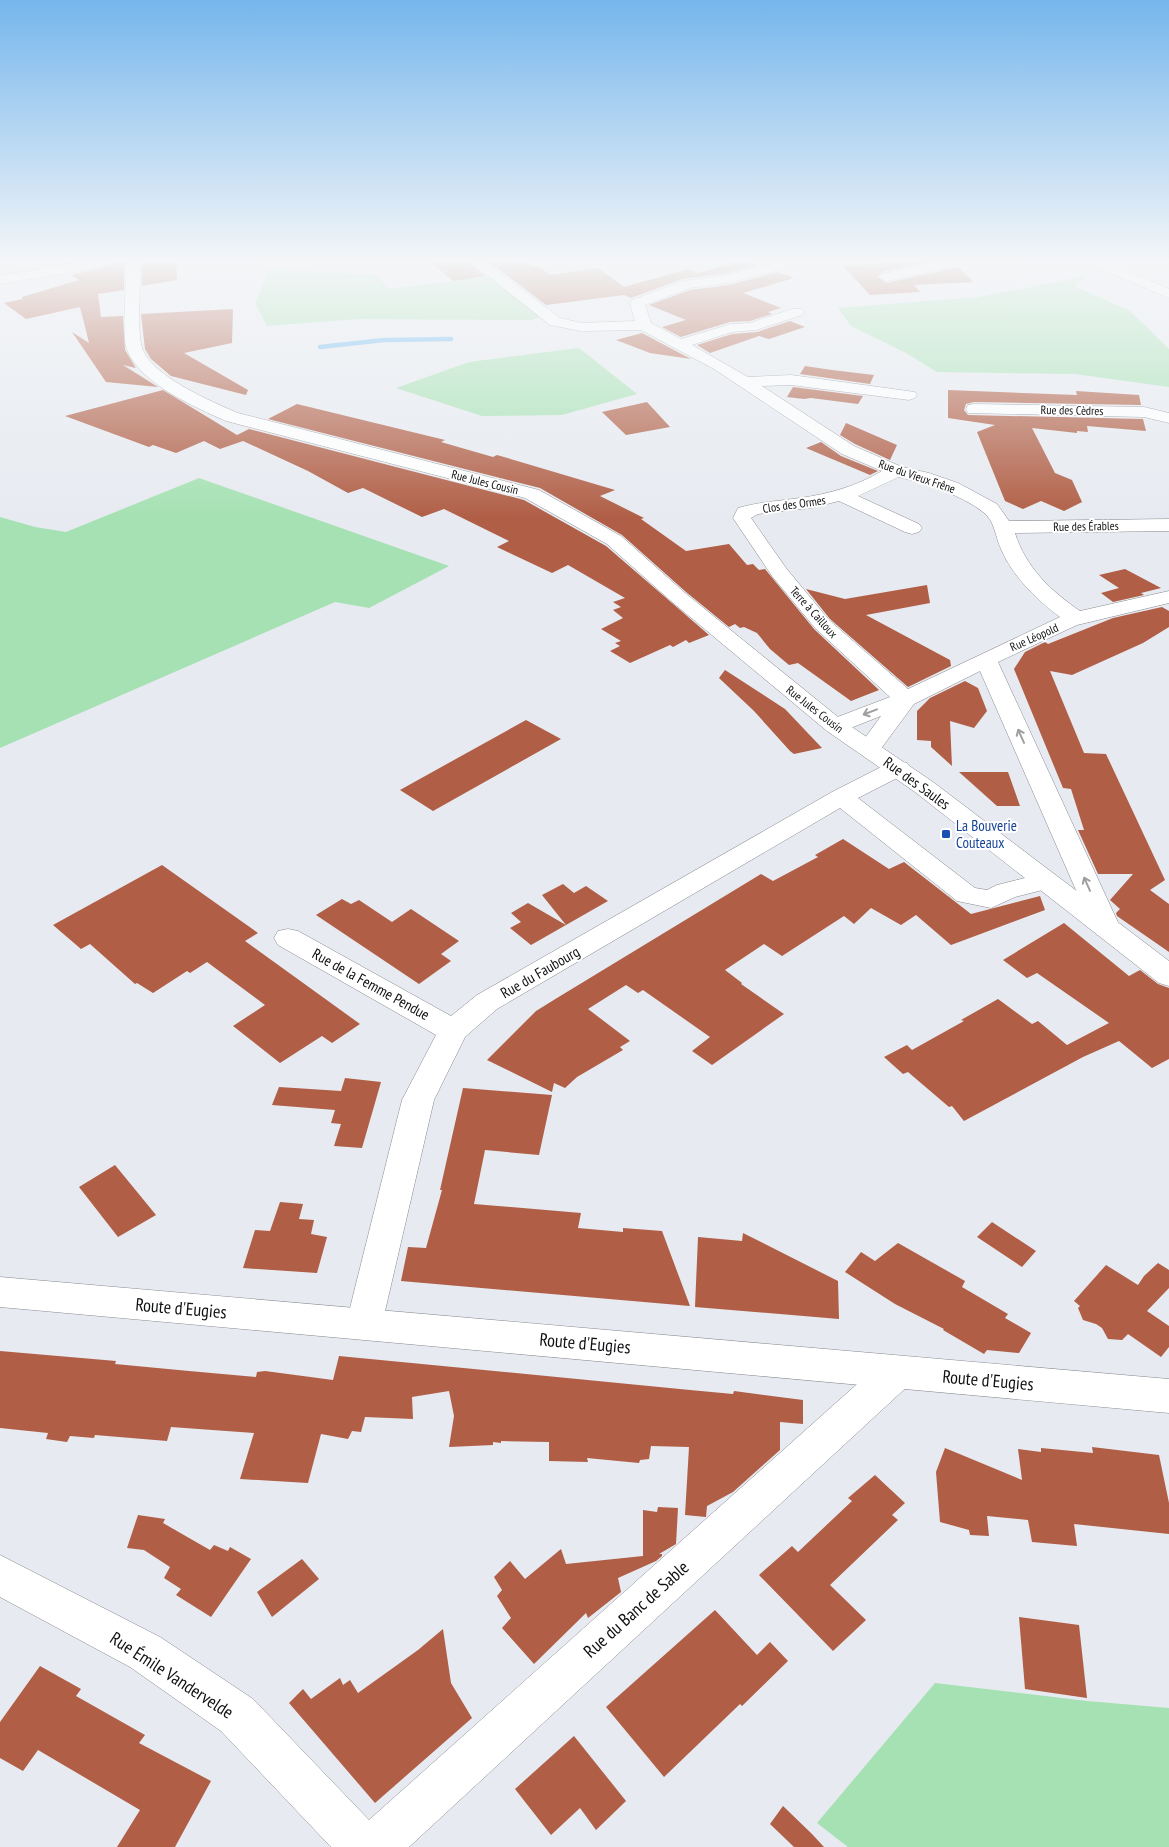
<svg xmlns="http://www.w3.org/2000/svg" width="1169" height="1847" viewBox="0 0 1169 1847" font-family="'PT Sans Narrow',sans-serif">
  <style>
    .green { fill: #a5e1b2 }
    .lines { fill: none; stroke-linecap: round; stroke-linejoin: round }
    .stream { stroke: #68b8f1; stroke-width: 4.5 }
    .building { fill: #b05e45 }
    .minor-casing { stroke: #87898f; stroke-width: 1 }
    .tertiary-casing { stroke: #87898f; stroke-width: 1 }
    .secondary-casing { stroke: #87898f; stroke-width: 1 }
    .minor { fill: #fff; fill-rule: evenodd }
    .tertiary { fill: #fff; fill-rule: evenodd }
    .secondary { fill: #fff; fill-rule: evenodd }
    .oneway { stroke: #9f9fa0 }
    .transit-dot { fill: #1a4fb4; stroke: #fff; stroke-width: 2 }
    .labels { text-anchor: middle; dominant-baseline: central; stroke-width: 4; stroke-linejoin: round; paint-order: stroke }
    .far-street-label { font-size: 12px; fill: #0f1012; stroke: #fff }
    .street-label { font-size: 15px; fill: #0f1012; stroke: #fff }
    .transit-label { font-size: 15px; fill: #164399; stroke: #fff; text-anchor: start }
    .near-street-label { font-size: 18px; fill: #0f1012; stroke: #fff }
  </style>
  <rect width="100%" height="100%" fill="#e7eaf0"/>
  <!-- green -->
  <path class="green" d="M269,270L374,274L390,289L490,276L542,316L531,320L359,319L267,326L255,303Z
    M1086,276L1074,286L1130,311L1169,349V387L1075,374L937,372L906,353L851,326L838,308L979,297Z
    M579,348L637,394L562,415L482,416L396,388L469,362Z
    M199,478L449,566L369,608L335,602L0,748V517L35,527L66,532Z
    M935,1683L1087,1701L1169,1708V1847H848L817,1823Z"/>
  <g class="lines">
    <!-- stream -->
    <path class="stream" d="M320,347L384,340L451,339"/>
  </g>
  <!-- building -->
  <path class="building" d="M116,260H127L124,265V290L98,294L101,317L123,316L125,350L136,368L123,365L158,387L106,382L72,332L89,343L80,307L26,319L4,303L22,299V297L79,280L72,275L113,265Z
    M145,260H176L177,280L142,286V266Z
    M428,260H466L485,276L453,281Z
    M487,260H523L532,267L537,266L551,275L598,268L624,287L688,269L698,273L741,260L758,265L728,273L682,279L631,298L624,295L546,305Z
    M879,260H934L882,272L878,277L886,283L959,267L973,282L914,285L920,292L870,295L842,265L882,264Z
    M778,272L794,278L743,293L781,308L768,312L772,314L750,321L730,322L681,337L662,327L686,320L649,305L690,290L729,285Z
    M233,309L232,343L184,353L248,390L246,395L171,376L151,359L145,349L141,314Z
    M790,321L805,327L769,339L759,336L710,353L697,345L732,334L757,332Z
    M642,333L691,359L650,353L616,340Z
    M805,366L832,370L874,375L870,384L800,374Z
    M793,387L863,396L858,404L811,398L804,399L787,397Z
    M163,390L237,435L249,429L524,500L606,546L709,635L689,643L686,640L673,647L670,645L630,663L610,651L620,646L615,643L621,641L601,629L623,618L613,610L621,607L613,602L625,598L568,565L552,573L497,547L509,541L444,509L422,517L363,488L348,493L308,471L243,441L220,449L204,441L176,453L153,445L149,447L65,416Z
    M948,390L1077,395L1076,391L1139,395L1141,405L974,402L966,404L964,410L968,415L1143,419L1146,431L1087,426L1088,432L1077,431V433L1032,428L1055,473L1072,480L1082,502L1064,511L1041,501L1023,509L1005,501L977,432L995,425L948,418Z
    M647,402L670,427L626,435L602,412Z
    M297,404L445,440L441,442L493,457L497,455L615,490L600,496L644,518L641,519L686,551L729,544L747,565L753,564L759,570L765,569L814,629L879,690L851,701L798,663L789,665L770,649L757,633L744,627L740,628L735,624L729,627L686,592L622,535L540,488L268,419Z
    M846,423L897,445L890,460L855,444L840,435Z
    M821,442L841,456L878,471L870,475L806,448Z
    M1125,569L1161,588L1141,593L1144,595L1113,602L1101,593L1119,588L1099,575Z
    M927,585L930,603L866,615L950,660L951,666L908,687L830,619L806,589L845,599Z
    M1162,607L1169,611V627L1143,643L1072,675L1050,671L1084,753L1106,754L1165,880L1150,890L1169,904V952L1117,916L1116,913L1120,909L1110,900L1133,874H1098L1078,830H1084L1071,789L1063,788L1014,669L1025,652L1045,642L1048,644L1113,618Z
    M725,670L785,709L822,748L794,754L790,751L754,711L719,678Z
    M965,681L978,688L987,711L974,728L950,721L952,766L931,747V741L917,740V711L930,698Z
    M526,720L561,739L433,811L400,790Z
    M959,772H1008L1020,806H997Z
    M843,839L889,869L904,862L971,914L1040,896L1045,910L951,945L916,915L901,925L871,908L854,924L844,916L782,956L764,944L725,970L742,983L741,984L784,1014L712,1065L692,1051L710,1037L643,990L638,993L626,985L588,1009L630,1041L620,1047L623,1050L577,1077L565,1088L554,1083L552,1092L487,1060L536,1011L557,998L761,874L773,881L818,857L815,855Z
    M162,865L258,933L245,941L360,1024L332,1043L322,1036L280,1063L233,1026L265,1005L207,962L190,973L187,971L153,993L137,983L135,984L90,944L81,949L53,925Z
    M563,884L574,893L586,886L608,901L566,925L542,895Z
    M342,899L351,904L359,900L392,922L411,909L459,941L441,954L451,961L419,984L316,915Z
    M528,903L566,925L531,945L510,928L521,922L511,913Z
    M1064,923L1129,976L1140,970L1158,984L1169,988V1059L1152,1068L1119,1041L1083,1057L964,1121L952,1106L949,1107L908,1072L903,1074L884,1057L907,1045L912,1050L964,1021L961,1020L998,999L1032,1024L1038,1021L1067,1045L1109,1023L1037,973L1027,978L1003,960Z
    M345,1078L381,1082L362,1148L334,1146L341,1124L331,1123L335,1110L272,1105L279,1087L341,1091Z
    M463,1088L552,1095L539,1155L485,1150L474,1204L581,1213L578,1228L623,1232V1228L662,1231L690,1306L401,1281L408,1247L426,1248L442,1190H440Z
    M115,1165L156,1215L118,1237L79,1187Z
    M280,1202L303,1204L299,1219L314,1220L311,1234L327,1237L317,1273L243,1268L255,1230L270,1231Z
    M992,1222L1036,1251L1022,1267L977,1237Z
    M743,1233L838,1281L839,1319L695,1307L698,1237L742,1241Z
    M898,1243L965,1281L962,1287L1008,1314L1005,1318L1031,1333L1019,1353L987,1350L984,1354L943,1330L944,1329L895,1304L845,1272L861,1252L875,1261Z
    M1158,1263L1169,1270V1288L1147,1311L1169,1326V1347L1161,1357L1128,1334L1122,1340L1108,1339L1102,1328L1096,1324L1083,1320L1078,1308L1080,1306L1074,1301L1106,1265L1138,1285L1144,1276Z
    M0,1351L116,1361L115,1364L189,1371L256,1377L257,1372L265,1371L333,1380L339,1356L690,1390L733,1394L734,1391L803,1400V1424L780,1422V1450L733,1492L707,1506L706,1517L685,1515L689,1447L651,1446L649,1459L640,1460L639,1463L587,1458L588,1462L549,1461V1442L501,1441V1443L493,1442V1445L449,1447L454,1416L449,1391L412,1397L413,1419L365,1417L361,1432L352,1431L348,1439L321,1434L308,1483L240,1479L254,1433L171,1427L167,1441L95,1435L94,1438L70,1436L67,1442L46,1439L48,1433L0,1428Z
    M1092,1447L1159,1455L1169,1503V1534L1074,1524L1077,1546L1032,1542L1028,1520L987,1516L989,1536L970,1535L969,1530L940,1522L936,1472L945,1448L1022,1480L1018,1449L1041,1452V1448L1093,1453Z
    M875,1475L905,1503L892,1515L898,1520L830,1585L866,1620L833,1651L759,1575L792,1546L798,1552L852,1501L848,1498Z
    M658,1507L678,1508L676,1544L659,1554H662V1556L656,1561L618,1578L621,1592L588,1618L586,1613L534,1664L502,1628L511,1618L497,1596L502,1590L494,1577L510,1561L525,1579L561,1549L566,1564L643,1556V1510L657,1512Z
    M138,1515L165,1519L163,1523L210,1550L214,1545L228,1551L230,1547L251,1559L211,1617L176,1595L181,1589L164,1578L170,1567L144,1550L127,1548Z
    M302,1559L319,1579L272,1617L257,1592Z
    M715,1610L757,1655L770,1642L788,1661L742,1706L740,1704L664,1777L606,1707Z
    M1019,1617L1079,1625L1087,1698L1025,1689Z
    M443,1629L451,1683L472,1718L375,1803L289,1703L303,1689L311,1699L340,1678L343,1685L350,1680L358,1693L418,1650Z
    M40,1666L81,1689L76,1696L145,1735L139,1743L211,1781L175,1847H117L140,1810L38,1750L23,1771L0,1758V1722Z
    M574,1736L626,1801L596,1830L580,1808L551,1835L515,1789Z
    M783,1806L812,1834L824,1847H794L770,1824Z"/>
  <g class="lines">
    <!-- minor casing -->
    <g class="minor-casing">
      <path id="minor" d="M89,260H114L113,263L71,273L0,284V276Z
        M468,260H483L560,318L581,323L635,321L630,303L632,300L683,281L728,275L781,261L786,262L788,265L786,268L729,283L690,288L645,305L651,323L681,339L731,324L750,323L792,309H802L804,312L802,315L756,330L732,332L692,345L748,377L791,375L915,392L917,395L915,398L909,400L791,385L762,386L854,446L902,467L929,473L958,483L997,504L1009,521L1169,519V531L1015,533C1026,568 1051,591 1080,611L1169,591V603L1077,625L998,662L1121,929L1117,935L1107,938L1097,935L1093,929L980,671L914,704L877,754L869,756L861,754L857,749L881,716L843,731L835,733L827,731L823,726L827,721L890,697L815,628L772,576L733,518L738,508C759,502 779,501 800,498C829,494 857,486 882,471L842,454L714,369L641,330L581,331L550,325ZM899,477C924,483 962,495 983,512C995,521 995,536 1001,549C1013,577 1036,599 1060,617L908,689L829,620L786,568L751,518L758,514L811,508L839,501L905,532L912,534L919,532L922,528L919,524L858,496Z
        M945,260H972L966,264L887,281L880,277L882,274Z
        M1086,260H1104L1169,289V298L1087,263Z
        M974,404L1144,407L1169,413V423L1144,417L968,413L966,409L968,405Z
        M898,761L907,763L910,768L907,773L858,798L975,888L987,890L997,885L1045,873L1054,875L1058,881L1054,887L1015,897L991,908L957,901L840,808L497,1009L465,1037L434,1100L382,1324L377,1335L364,1339L351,1335L346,1324L402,1100L436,1035L278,945L274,938L278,931L288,929L298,931L451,1016L477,995L832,792L889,763Z
        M897,1356L910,1360L915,1372L910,1384L409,1847H331L221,1731L130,1667L0,1597V1555L160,1637L253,1699L369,1820L884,1360Z"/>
    </g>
    <!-- tertiary casing -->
    <g class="tertiary-casing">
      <path id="tertiary" d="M129,260H143L140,265C141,284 136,335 143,350C154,377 212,402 238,413L539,490L621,536L685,593L843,721L933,782L1169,961V986L1159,983L915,792L827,731L671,601L607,544L525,498L226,421C195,407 141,384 127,350C121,335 127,284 126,265Z"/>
    </g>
    <!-- secondary casing -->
    <g class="secondary-casing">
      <path id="secondary" d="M0,1277L1169,1379V1413L0,1307Z"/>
    </g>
    <!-- minor -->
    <use href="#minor" class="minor"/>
    <!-- tertiary -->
    <use href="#tertiary" class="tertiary"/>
    <!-- secondary -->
    <use href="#secondary" class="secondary"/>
  </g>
  <!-- one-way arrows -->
  <defs><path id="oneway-shaft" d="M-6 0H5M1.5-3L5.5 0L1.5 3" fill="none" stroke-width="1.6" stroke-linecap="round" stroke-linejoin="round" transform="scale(1.25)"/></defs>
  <g class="oneway">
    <use href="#oneway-shaft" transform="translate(870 712) rotate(159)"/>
    <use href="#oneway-shaft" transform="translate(1021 736) rotate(-114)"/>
    <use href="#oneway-shaft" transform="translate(1087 884) rotate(-114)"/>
  </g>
  <!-- sky -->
  <linearGradient id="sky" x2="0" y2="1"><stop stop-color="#75b6ec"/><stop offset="0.5" stop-color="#f4f6f8"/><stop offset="1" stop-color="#f4f6f8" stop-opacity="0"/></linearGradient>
  <rect width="1169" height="519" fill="url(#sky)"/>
  <!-- markers -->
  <rect class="transit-dot" x="941" y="829" width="10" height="10" rx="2.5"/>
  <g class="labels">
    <!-- far-street labels -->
    <g class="far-street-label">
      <text transform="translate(1072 410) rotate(1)">Rue des Cèdres</text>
      <text transform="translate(917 476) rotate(19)">Rue du Vieux Frêne</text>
      <text transform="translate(485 482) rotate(14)">Rue Jules Cousin</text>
      <text transform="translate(794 504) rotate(-8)">Clos des Ormes</text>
      <text transform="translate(1086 526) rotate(-1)">Rue des Érables</text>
      <text transform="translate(814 612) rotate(48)">Terre à Cailloux</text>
      <text transform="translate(1034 637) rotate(-24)">Rue Léopold</text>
      <text transform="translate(815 709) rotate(38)">Rue Jules Cousin</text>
    </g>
    <!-- street labels -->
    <g class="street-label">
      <text transform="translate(917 783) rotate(36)">Rue des Saules</text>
      <text transform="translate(540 972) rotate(-30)">Rue du Faubourg</text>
      <text transform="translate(371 984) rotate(29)">Rue de la Femme Pendue</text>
    </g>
    <!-- transit labels -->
    <g class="transit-label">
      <text x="956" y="825">La Bouverie<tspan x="956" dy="17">Couteaux</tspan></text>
    </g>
    <!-- near-street labels -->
    <g class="near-street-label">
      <text transform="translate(181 1308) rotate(5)">Route d'Eugies</text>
      <text transform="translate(585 1343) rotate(5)">Route d'Eugies</text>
      <text transform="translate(988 1380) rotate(5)">Route d'Eugies</text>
      <text transform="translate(636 1609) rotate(-42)">Rue du Banc de Sable</text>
      <text transform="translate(172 1675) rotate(33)">Rue Émile Vandervelde</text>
    </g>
  </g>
</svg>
